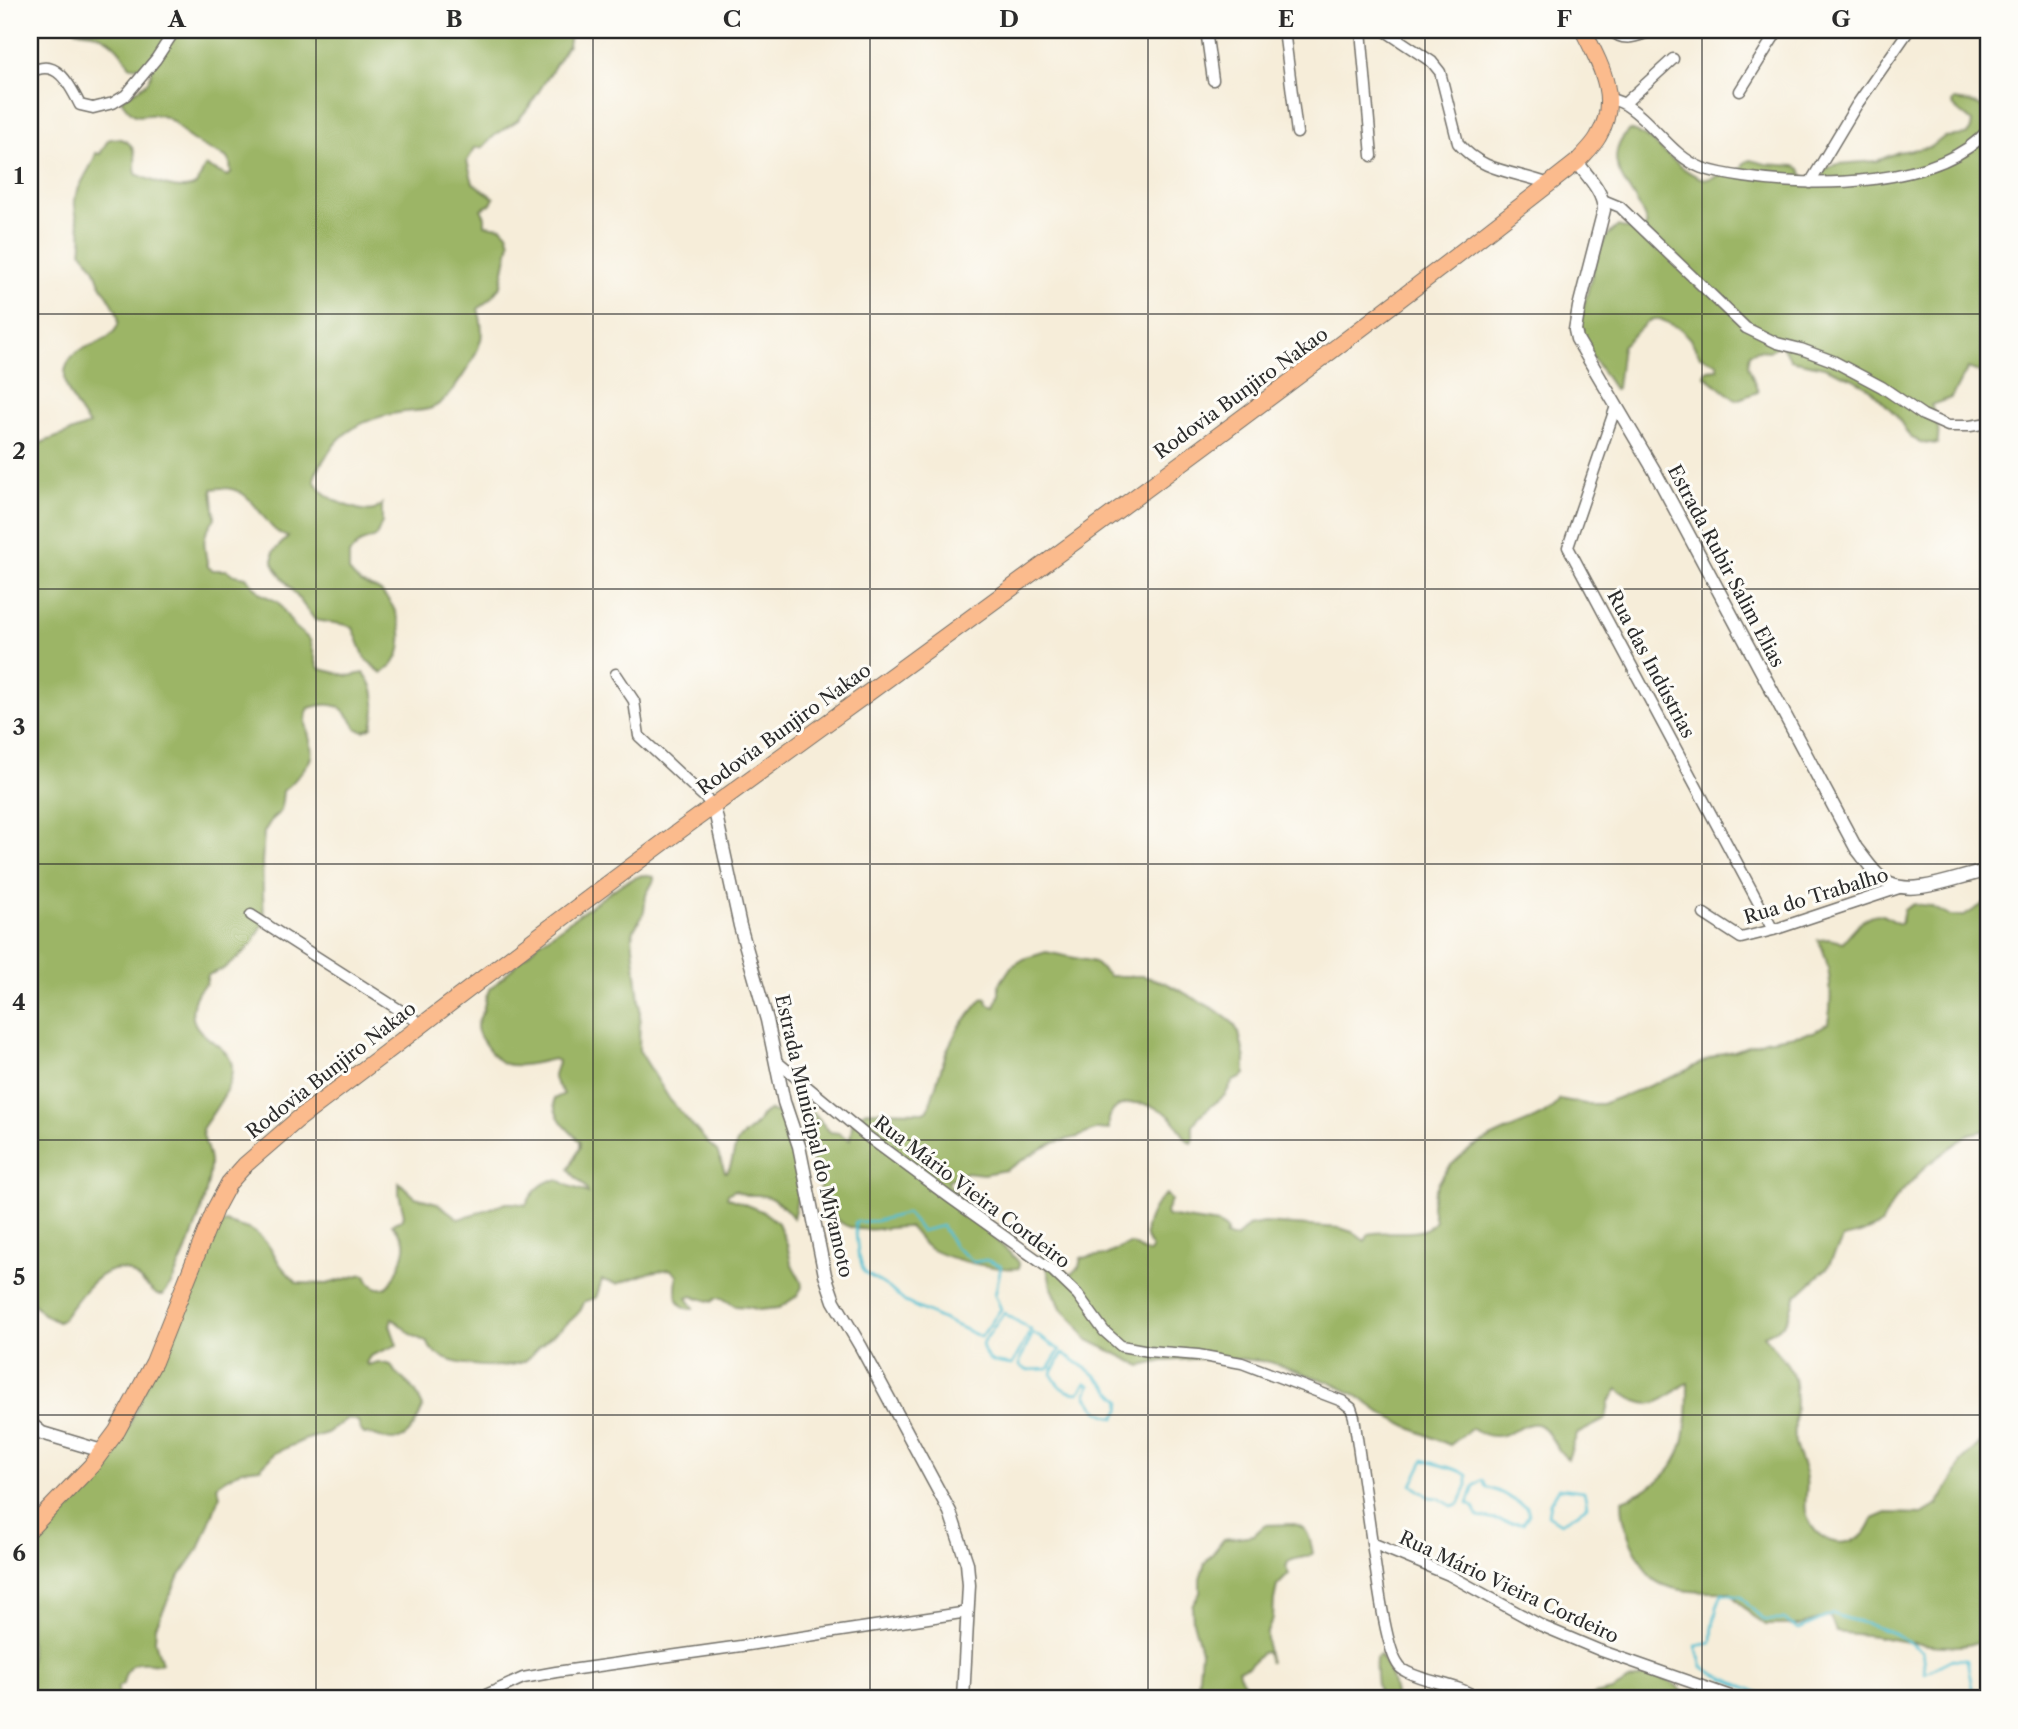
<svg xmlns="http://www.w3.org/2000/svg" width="2018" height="1729" font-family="'Libre Caslon Text',serif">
  <rect width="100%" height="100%" fill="#fdfcf7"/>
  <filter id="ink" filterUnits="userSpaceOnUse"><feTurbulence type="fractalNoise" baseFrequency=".0143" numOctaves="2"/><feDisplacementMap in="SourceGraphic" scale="14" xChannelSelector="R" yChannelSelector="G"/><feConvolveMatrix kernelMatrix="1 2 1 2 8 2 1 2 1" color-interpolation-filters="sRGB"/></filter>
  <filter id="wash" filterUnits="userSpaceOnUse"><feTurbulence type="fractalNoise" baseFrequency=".00686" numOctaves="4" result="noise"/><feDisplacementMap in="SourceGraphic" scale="28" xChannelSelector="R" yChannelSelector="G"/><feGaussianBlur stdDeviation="1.57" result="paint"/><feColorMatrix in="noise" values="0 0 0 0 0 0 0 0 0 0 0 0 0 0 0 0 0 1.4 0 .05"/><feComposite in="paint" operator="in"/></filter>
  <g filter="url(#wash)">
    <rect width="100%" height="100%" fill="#f6edd9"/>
    <path fill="#9cb566" stroke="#647048" stroke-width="2" d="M75,30H571L568,45L529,107L518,120L494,136L483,147L475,148L467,161L473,183L494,198L491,204L481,209L485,217V225L501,227L507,233L510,242L501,285L492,297L478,309C481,319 483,329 481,340C476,358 450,401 432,408C425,411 413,411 405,412C380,415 351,424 334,445C330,451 316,470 315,476C311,494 360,515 374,510C378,509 379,507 382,504V522L376,537L361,542L349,554V571C352,574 356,580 361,583C367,587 375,587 381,592C399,608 409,641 394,663C391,667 385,671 382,674L365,658L353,628L347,625L315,620L276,569L273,562V552L288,537C259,530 258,480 212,489L215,518C200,537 204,545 208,567L213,570H226L235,575L246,577L261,594L278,602L294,626L310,640L317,665L320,669L349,676L364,673C377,688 377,709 372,727L364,731L357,729C344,706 336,700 309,708C300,724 315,741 311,757C310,762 305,767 302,771C296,779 291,785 283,791L281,811L272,819L264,832L262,862L264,922L252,944L238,958L223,969L208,975L206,984C199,988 194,998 193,1006C186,1040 235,1042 232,1071C230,1092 213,1112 202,1129C203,1141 211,1154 210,1166C207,1207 188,1247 171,1284L163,1295H157C150,1289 136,1275 128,1271C101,1260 75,1303 62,1320L58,1322L43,1314L30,1300V447L89,425C76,406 50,374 76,353C89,344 108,343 117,327C124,315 105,293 100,283C97,278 97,273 94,268C91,262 85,256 81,251C85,233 73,216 75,200C76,187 92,168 96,153L100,154L108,140C120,136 133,141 135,156C136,162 134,167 136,174C150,180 180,194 195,185C201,181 201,171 206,166L227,176L231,174L230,163L226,157C214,151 197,145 187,136C178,128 175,120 162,116C140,110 139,127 121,100C134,91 153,85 152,67L148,65L130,67C122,51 111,37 92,33C86,32 81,32 75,30Z
      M1954,100L1969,102L1985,108L1987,112L1986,127L1988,128V372L1981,373L1968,368L1951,398L1931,405C1936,418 1941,429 1937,444L1920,442L1910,437L1896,415L1869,388L1851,378L1824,367L1791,360L1781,344L1769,351L1757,350L1750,353L1748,365L1758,392L1736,400L1704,375L1707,370L1718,369L1717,363L1700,356L1690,339L1681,329L1660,319H1653L1647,322L1622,346L1617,388L1614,389L1585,346L1582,334L1581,316L1598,252L1607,236L1618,226L1641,232L1647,225C1638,189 1595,166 1629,130C1657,136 1673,168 1701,178C1712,181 1717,174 1727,173C1731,172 1735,173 1738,174L1745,162L1750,160L1766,164L1795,166L1800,169L1805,180L1811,182L1827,168L1838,164L1877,161L1898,152L1931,147L1944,137L1966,135L1971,129L1972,122L1954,107L1952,103Z
      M642,875L654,877V880L646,895L644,912L634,930L632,937L640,1009L639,1050L670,1100L707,1142L717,1151L725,1172H727C734,1163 732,1151 738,1141C743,1134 750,1132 755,1126C762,1118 758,1116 769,1110L781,1114L788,1107C795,1147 804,1177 793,1218C785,1207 773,1196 758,1195C746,1195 746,1196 735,1190L728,1194L727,1197L764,1212L778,1223L787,1244L791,1263L801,1281L802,1287L797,1296L779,1308L759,1310L749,1307L735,1306L722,1298H717L712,1302L692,1296L687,1298L694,1308L691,1309C672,1306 676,1290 677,1275L670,1269L651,1272L617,1284L602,1280L596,1298L585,1301C583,1304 582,1308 580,1311C569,1325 551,1334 539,1347C534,1352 529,1360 523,1362C502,1370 435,1368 428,1343L412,1335L392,1318L390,1325L397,1345L370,1356L366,1363L368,1365L378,1362L391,1365L395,1372L415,1390L423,1407C417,1421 410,1440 393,1440C383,1440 376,1433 364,1434L360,1429L358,1421L348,1418L327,1433L304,1440L275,1453L260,1468L242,1470L219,1483L217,1487L220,1495L200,1547L177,1580L156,1626L155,1641L162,1663L159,1664C139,1661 127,1660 123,1684L118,1687V1692L122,1699L141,1697L143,1699H30V1538L112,1452L127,1430L216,1227L225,1222C235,1226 251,1228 257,1234C266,1241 273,1251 278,1261C282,1269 291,1276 297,1283L327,1284L363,1274L367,1276C368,1285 380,1292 388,1286C395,1280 407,1251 405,1243C403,1236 397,1230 392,1224L401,1220L404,1215L399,1194V1182L415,1197L437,1203L459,1219L506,1203H514L526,1205C531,1195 542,1180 556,1180C562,1180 566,1186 572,1187C579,1189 582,1190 588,1193C585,1182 574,1179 569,1169L580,1147V1141C568,1130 553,1117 554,1099L564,1094C561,1088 553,1083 554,1076C554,1071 558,1066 558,1061L554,1059C539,1062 521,1068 505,1064C497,1062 476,1036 477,1026C477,1022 481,1016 483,1011C485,1004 485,998 489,990L539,943L623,883Z
      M1988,901V1130L1969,1134L1927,1165L1894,1200L1881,1225L1860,1234L1843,1238L1827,1268L1800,1293L1796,1295C1786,1319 1792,1324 1764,1335C1774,1350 1789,1361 1794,1379C1799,1400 1793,1422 1795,1443C1797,1455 1805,1467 1806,1479C1808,1489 1804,1500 1806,1511C1809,1531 1828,1546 1847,1542C1863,1539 1867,1532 1873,1519L1887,1513L1922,1514L1937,1505L1955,1476L1961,1462L1988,1435V1634C1973,1658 1899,1640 1874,1636C1861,1634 1849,1634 1836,1632L1830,1617L1816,1620L1801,1625H1766L1752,1616L1729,1592C1707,1592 1666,1594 1650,1576C1644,1570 1641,1559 1636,1552C1627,1536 1622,1519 1622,1500C1684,1477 1688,1443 1688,1383C1680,1385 1676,1392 1669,1396C1650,1410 1634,1403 1618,1389L1609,1402L1606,1419L1577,1434L1568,1459C1555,1451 1552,1432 1539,1425C1522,1417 1503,1451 1472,1428L1450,1445L1408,1427L1381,1413L1356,1395L1329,1382L1270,1362L1240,1359H1193L1163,1361L1141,1366L1086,1339L1076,1323L1061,1308L1051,1286L1047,1267L1040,1255C1053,1258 1062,1264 1070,1275L1079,1267L1081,1258L1106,1255L1129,1244C1137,1244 1142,1252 1150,1253L1152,1248C1150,1245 1147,1241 1146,1237C1143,1225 1156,1201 1166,1194L1171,1200L1166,1212L1167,1216L1218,1224L1225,1228L1227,1232L1225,1236L1231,1238L1237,1237L1248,1226L1263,1223L1340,1228L1352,1232L1365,1241L1369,1234C1387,1228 1423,1240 1435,1221C1434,1216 1432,1210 1432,1205C1432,1198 1435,1191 1438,1184C1453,1154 1484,1140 1515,1127C1531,1120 1550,1114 1560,1099L1585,1104H1602L1675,1076L1719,1054L1734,1051L1766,1040L1813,1032L1828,1023C1833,999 1831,961 1818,940L1829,939L1843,942C1852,931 1868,908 1885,916C1892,919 1894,923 1901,924L1904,910L1914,904L1930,906L1950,916H1964Z
      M1046,952L1094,962L1109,976H1143L1166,983L1216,1010L1233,1023L1239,1033L1245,1059V1074L1241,1078L1233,1081L1225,1095L1200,1115L1193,1125V1139L1191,1143C1181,1137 1179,1122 1167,1114C1153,1103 1116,1094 1109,1119C1109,1119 1109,1129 1109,1130L1097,1129L1078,1137L1056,1142L1041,1149L1006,1170L983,1174L966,1172L947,1181L951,1187L963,1199L972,1217L1016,1259L1019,1263V1268C997,1271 946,1259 927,1247C921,1243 915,1232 909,1227C890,1226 868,1233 850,1227C836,1223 831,1211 825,1200C809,1166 809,1141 806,1105L830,1132L838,1133L850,1140L853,1119L866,1111L924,1112L928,1110L947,1050L959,1027L982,999L986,998L989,1005L995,1007L999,995V985L1011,967L1024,959Z
      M1294,1524C1309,1527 1310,1540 1313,1553C1307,1559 1296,1557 1288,1562L1286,1568L1289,1574L1277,1586L1274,1600L1273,1618L1267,1632V1650L1270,1663L1267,1653L1263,1652L1248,1667L1238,1669C1239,1681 1249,1682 1250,1699H1201L1198,1686L1201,1651L1193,1621L1192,1606L1200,1593V1578L1205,1563L1224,1539L1254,1535L1265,1525Z
      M1380,1654L1391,1676L1396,1699H1381C1376,1686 1375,1672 1376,1658Z
      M1646,1676C1663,1678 1679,1682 1688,1699H1591L1594,1695L1612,1691L1629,1681Z"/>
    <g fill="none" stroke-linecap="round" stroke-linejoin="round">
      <path stroke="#56c0d2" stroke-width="2.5" d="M907,1213L921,1231L942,1226L954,1246L974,1262L986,1260L1001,1266L995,1295L1001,1309L981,1337L905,1302L889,1288L864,1272L858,1253L855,1222L876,1221Z
        M1004,1313L1031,1330L1012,1365C994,1362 986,1364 982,1344Z
        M1033,1333L1060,1350L1048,1369L1026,1370L1020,1366V1360Z
        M1063,1353L1094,1374L1121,1401L1120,1410L1115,1418C1097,1412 1096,1409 1086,1395L1090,1385L1086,1383L1079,1393C1064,1392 1059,1388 1052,1375L1053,1369Z
        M1424,1460C1440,1466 1451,1466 1467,1475V1486L1459,1504L1452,1506L1438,1498L1429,1497L1412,1485Z
        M1482,1480L1487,1488C1503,1490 1513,1502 1527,1507L1529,1515L1523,1523C1508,1523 1493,1519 1478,1517L1474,1507L1468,1504L1474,1486Z
        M1559,1488L1584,1491L1587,1505L1578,1513L1561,1523L1548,1515L1550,1503Z
        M1774,1699L1723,1678L1702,1667L1696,1646L1712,1643C1712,1625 1715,1610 1722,1593L1741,1596L1751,1608L1764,1620H1784L1799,1629L1833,1614C1855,1622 1878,1625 1898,1636C1906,1640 1914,1646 1922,1651L1925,1673L1952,1659L1967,1660L1974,1699"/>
    </g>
  </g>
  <g filter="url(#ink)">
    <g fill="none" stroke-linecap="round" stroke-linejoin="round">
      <g stroke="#726f68" stroke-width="13">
        <path id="minor" d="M1206,30L1213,80
          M1284,30L1297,133
          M1361,30L1372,156
          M1384,30L1432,62L1440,72L1458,143C1483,173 1515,171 1549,184
          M1611,30C1624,44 1639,35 1655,30
          M30,73C56,56 70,85 80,105L93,108L113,103L126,95L156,59L175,30
          M1740,91L1778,30
          M1609,98C1613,100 1619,101 1624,104C1653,121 1670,155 1702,168C1716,173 1730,175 1744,177C1813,188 1939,187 1988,130
          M1624,104L1673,59
          M1810,183L1856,106L1909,30
          M1603,200L1620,207L1746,328L1777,343L1801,349L1833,361L1882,387L1923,415L1948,426H1970L1988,423
          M1616,406L1568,547L1773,930
          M616,674L634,701L639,736L714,806
          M1704,914L1741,938L1773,930L1902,887
          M251,915L423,1025
          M776,1061L868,1137L949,1197L1053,1271L1078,1295L1104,1331L1121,1346L1149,1351L1198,1355L1242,1363L1342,1401L1351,1408L1354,1417L1372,1543L1449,1575L1542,1626L1599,1650L1739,1699
          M1372,1543C1376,1568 1385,1649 1399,1666C1400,1668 1405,1671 1407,1672C1431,1684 1457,1683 1479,1699
          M477,1699L523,1678L556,1672L748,1645L968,1612"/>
      </g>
      <g stroke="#726f68" stroke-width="15">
        <path id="tertiary" d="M1577,162C1588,177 1603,191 1604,210L1579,307L1575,330L1577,339L1654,470L1856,848C1866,860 1876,877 1890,884C1918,896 1960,875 1988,871
          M714,806L740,926L767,1020L784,1102L799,1146L825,1275L834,1301L861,1347L950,1512L967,1563L969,1585L963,1699
          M30,1423L42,1433L102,1451"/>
      </g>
      <g stroke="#726f68" stroke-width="18">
        <path id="primary" d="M30,1529L91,1466L117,1431L154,1362L215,1209L229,1183L245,1165L297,1120C432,1018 565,914 701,815C995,600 1291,387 1577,162C1584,154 1593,146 1598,137C1621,99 1600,64 1583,30"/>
      </g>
      <use href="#minor" stroke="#fff" stroke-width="10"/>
      <use href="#tertiary" stroke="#fff" stroke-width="12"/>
      <use href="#primary" stroke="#fbbb8d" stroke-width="16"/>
    </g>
  </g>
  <path fill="none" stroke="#2b2b2b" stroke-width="2" stroke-opacity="0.55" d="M316,30V1699M593,30V1699M870,30V1699M1148,30V1699M1425,30V1699M1702,30V1699M30,314H1988M30,589H1988M30,864H1988M30,1140H1988M30,1415H1988"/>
  <g text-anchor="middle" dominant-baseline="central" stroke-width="6" stroke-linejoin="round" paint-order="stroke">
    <g font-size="19" fill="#2b2b2b" stroke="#fdfcf7">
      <text transform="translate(1241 393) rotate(-36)">Rodovia Bunjiro Nakao</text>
      <text transform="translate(1726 566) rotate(62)">Estrada Rubir Salim Elias</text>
      <text transform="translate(1651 664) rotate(62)">Rua das Indústrias</text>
      <text transform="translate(784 729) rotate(-36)">Rodovia Bunjiro Nakao</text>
      <text transform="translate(1816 896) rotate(-17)">Rua do Trabalho</text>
      <text transform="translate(331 1070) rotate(-38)">Rodovia Bunjiro Nakao</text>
      <text transform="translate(814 1136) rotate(77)">Estrada Municipal do Miyamoto</text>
      <text transform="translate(972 1192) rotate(37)">Rua Mário Vieira Cordeiro</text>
      <text transform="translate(1509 1587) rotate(25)">Rua Mário Vieira Cordeiro</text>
    </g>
  </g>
  <rect width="2018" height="1729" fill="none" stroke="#fdfcf7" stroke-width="77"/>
  <rect x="38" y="38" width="1942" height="1652" fill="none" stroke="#2b2b2b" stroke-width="2.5"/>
  <g font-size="23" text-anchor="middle" font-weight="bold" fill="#2b2b2b">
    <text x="177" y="27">A</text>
    <text x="454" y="27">B</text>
    <text x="732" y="27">C</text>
    <text x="1009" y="27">D</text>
    <text x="1286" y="27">E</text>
    <text x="1564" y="27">F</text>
    <text x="1841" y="27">G</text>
    <text x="19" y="184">1</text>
    <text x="19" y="459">2</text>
    <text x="19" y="735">3</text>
    <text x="19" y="1010">4</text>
    <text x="19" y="1285">5</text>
    <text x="19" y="1561">6</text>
  </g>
</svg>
